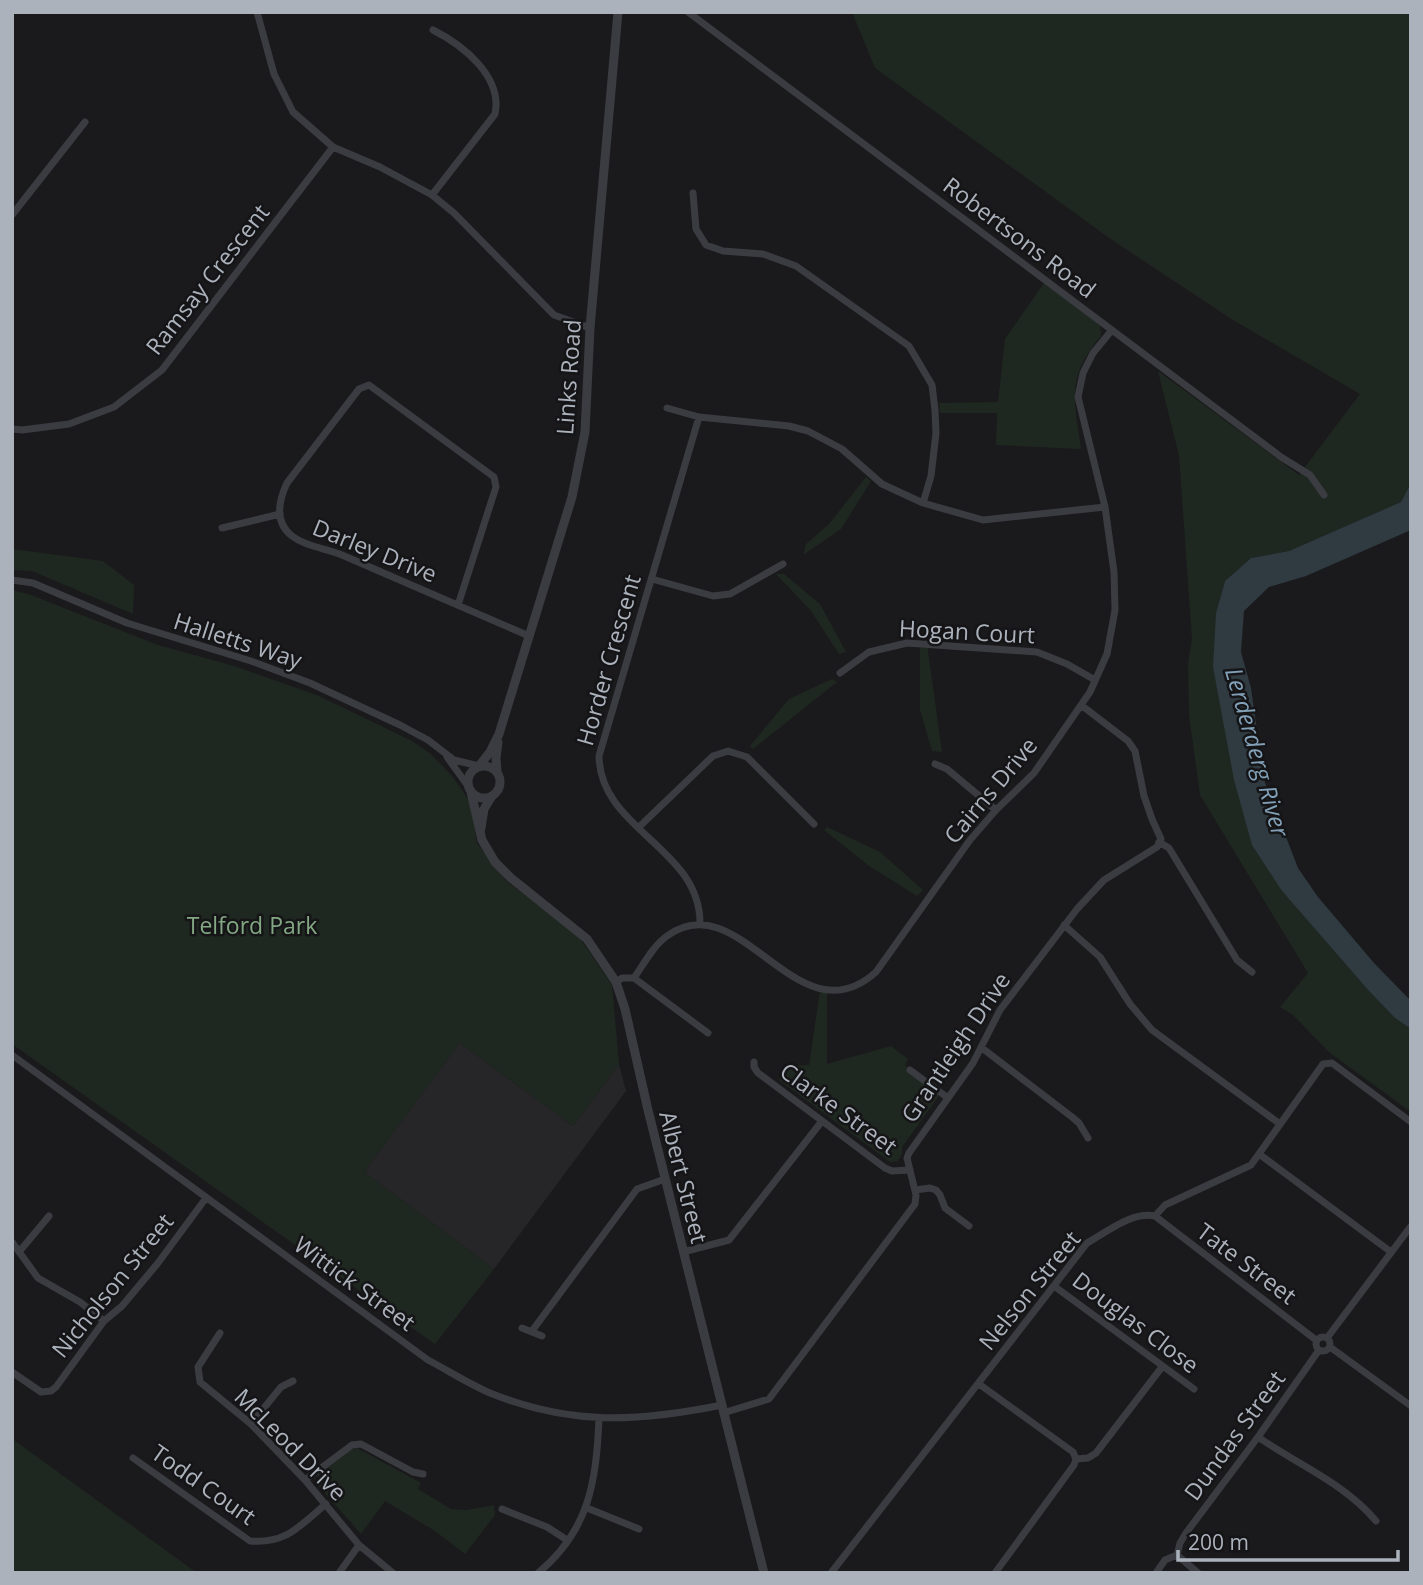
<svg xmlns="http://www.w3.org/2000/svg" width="1423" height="1585" font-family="'Open Sans',sans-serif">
  <rect width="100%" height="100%" fill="#1a1a1c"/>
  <path fill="#262629" d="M460,1043L573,1126L619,1064L626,1091L494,1269L364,1172Z"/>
  <path fill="#1f2820" d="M852,12H1411V483L1401,502L1289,551L1251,558L1225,581L1216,613L1282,891L1369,991L1395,1018L1411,1029V1112L1330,1053L1293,1015L1280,1007L1308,973L1200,795L1189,715L1188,663L1192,639L1179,455L1158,371L1299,475L1360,394L1233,320L1112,240L875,68Z
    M1044,283L1100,325L1101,336C1066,377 1074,399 1081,449L996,445L997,413H940L939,403L998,402L1005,339Z
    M866,477L871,481L841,529L803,555L806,544L829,524Z
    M12,549L103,561L134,585L133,614L32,571L12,570Z
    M776,574H784L820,604L846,652L839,654L811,611Z
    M12,590L31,595L158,645L234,666L319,696L412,741L431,754L453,777L464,793L471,804L477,843L506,881L577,934L612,985L619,1064L573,1126L460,1043L364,1172L494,1269L435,1344L12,1044Z
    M920,644H927L942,752L932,751L920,710Z
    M832,679L837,682L753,749L750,746L789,699Z
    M827,827L880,852L923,890L917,896L869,866L824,830Z
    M820,991L827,992V1064L891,1046L908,1059L905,1065L939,1090V1096L902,1147V1154L898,1161L890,1162L779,1080L789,1066L809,1065Z
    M14,1440L197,1573H12V1442Z
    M357,1448L421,1483L418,1489L451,1509L467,1510L494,1505L495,1515L465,1554L435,1531L385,1501L361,1534L318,1485V1475L344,1452Z"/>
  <path fill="#2f3a41" d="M1411,483V530L1306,576L1269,587L1244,611L1241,652L1251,688L1264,780L1298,868L1318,897L1374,963L1411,1001V1029L1395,1018L1369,991L1282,891L1252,845L1234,780L1213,667L1216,613L1225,581L1251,558L1289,551L1401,502Z"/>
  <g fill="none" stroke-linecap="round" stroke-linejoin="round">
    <path stroke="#3b3c41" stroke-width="7" d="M257,12L274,74L293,112L333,147L380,167L432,195L454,213L554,315L590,328
      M688,12L1281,457L1310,475L1324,495
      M693,193L696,229L706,245L723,251L763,254L796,266L909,346L932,385L935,410L936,433L931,476L923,503
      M432,195L495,114C503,77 463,45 433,30
      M12,215L85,122
      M667,408L699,417L789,426L808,431L842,449L882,484L923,503L983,520L1105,507
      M699,417L599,756C600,830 701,848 700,924
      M12,429L22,430L69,424L114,407L162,370L333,147
      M222,528L280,514
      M652,579L713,596L730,594L783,564
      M12,580L33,583L127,623L251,661L310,683L400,725L428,740L454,760L479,766
      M458,605L496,487L494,477L369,385L359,389L287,483C279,500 274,522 292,536C306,547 326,548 342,555C404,582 467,609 529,636
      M840,673L869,652L907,643L1037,652L1067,664L1095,680
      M447,757L468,786
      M935,764L947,769L996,810
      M639,827L713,756L728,751L747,757L814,824
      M1159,842L1169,848L1237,960L1252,972
      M1064,925L1100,957L1130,1004L1152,1030L1280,1124
      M634,978L708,1033
      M616,982L622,978H634C644,964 653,946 667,936C741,882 797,1043 876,972L970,840L996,810L1034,773L1090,692L1107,654L1115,610L1114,572L1105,507L1078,397L1083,373L1093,353L1112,330
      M982,1048L1072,1117L1079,1123L1088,1138
      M12,1055L428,1360C449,1371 469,1384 490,1393C571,1426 638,1422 722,1405
      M754,1062V1067L758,1073L885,1168L892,1171L910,1170
      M910,1070L948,1098
      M1259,1154L1391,1252
      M915,1190L930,1188L936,1190L940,1195L945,1208L969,1226
      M1155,1216L1316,1340
      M12,1242L38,1278L80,1302L104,1321
      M19,1252L49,1216
      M683,1252L729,1240L822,1121
      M1054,1286L1194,1389
      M522,1328L542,1336
      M532,1331L637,1189L665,1179
      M220,1333L198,1367L200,1382L251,1424L305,1480L359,1545L393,1573
      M1316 1344a7 7 0 1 1 14 0a7 7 0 1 1-14 0Z
      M1327,1338L1411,1226
      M1330,1347L1411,1406
      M12,1372L41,1392L51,1391L56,1387L104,1321L122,1306L158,1263L206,1198
      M979,1384L1073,1452L1076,1459L1074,1465L995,1573
      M723,1413L769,1399L915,1204L916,1195L907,1158L909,1153L973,1063L1000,1010L1077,909L1104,880L1157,847L1161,839L1152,819L1144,796L1135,751L1128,741L1081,705
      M251,1424L281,1387L293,1381
      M1258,1437C1298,1465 1344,1483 1376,1521
      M133,1458L250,1541C287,1544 299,1526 326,1504
      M1076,1459L1088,1458L1096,1453L1162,1367
      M305,1480L352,1445L361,1444L413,1472L423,1474
      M587,1508L639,1529
      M502,1509L547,1527L567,1540
      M1177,1555L1198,1573
      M339,1573L359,1545
      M538,1573C590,1530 596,1481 599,1419
      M831,1573L1087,1243C1107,1232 1132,1211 1155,1216L1165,1205L1251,1165L1323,1064L1332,1063L1411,1122
      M1156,1573L1165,1560L1177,1555L1180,1543L1186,1533L1258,1437L1319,1350"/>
    <path stroke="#3b3c41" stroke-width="9" d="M468 782a16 16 0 1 1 32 0a16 16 0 1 1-32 0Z
      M479,766L490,752L499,734L572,497L585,432L590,328L618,12
      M497,772L496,758L498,742
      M471,792L482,840L495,862L511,878L587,939L616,982L625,1009L648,1110L764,1573
      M481,828L484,809L492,796"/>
  </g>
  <g text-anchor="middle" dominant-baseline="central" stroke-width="5" stroke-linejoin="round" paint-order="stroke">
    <g font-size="23" fill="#acb2bc" stroke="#151517">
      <text transform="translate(1020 237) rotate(37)">Robertsons Road</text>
      <text transform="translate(207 279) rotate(-52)">Ramsay Crescent</text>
      <text transform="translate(568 377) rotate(-86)">Links Road</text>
      <text transform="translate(375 550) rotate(22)">Darley Drive</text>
      <text transform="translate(967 631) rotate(3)">Hogan Court</text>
      <text transform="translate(238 640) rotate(18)">Halletts Way</text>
      <text transform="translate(608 660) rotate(-74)">Horder Crescent</text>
      <text transform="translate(990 790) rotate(-50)">Cairns Drive</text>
      <text transform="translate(955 1047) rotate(-56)">Grantleigh Drive</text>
      <text transform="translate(839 1108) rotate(36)">Clarke Street</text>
      <text transform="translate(684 1177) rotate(76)">Albert Street</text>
      <text transform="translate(1247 1263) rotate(37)">Tate Street</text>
      <text transform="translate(355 1283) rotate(36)">Wittick Street</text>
      <text transform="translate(112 1285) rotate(-51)">Nicholson Street</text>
      <text transform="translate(1029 1290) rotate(-51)">Nelson Street</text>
      <text transform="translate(1136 1322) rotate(37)">Douglas Close</text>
      <text transform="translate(1234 1435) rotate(-54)">Dundas Street</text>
      <text transform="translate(291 1444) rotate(45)">McLeod Drive</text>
      <text transform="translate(204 1484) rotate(35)">Todd Court</text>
    </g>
    <g font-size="23" fill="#83a783" stroke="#151517">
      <text x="252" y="925">Telford Park</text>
    </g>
    <g font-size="24" font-style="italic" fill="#82a1b8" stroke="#151517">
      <text transform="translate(1258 752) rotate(74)">Lerderderg River</text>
    </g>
  </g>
  <rect width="1423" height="1585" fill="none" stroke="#acb2bc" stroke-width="28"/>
  <path d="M1178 1550v10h220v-10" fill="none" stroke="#acb2bc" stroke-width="3.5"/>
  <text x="1188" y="1550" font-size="21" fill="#acb2bc" stroke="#151517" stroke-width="5" paint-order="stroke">200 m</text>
</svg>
